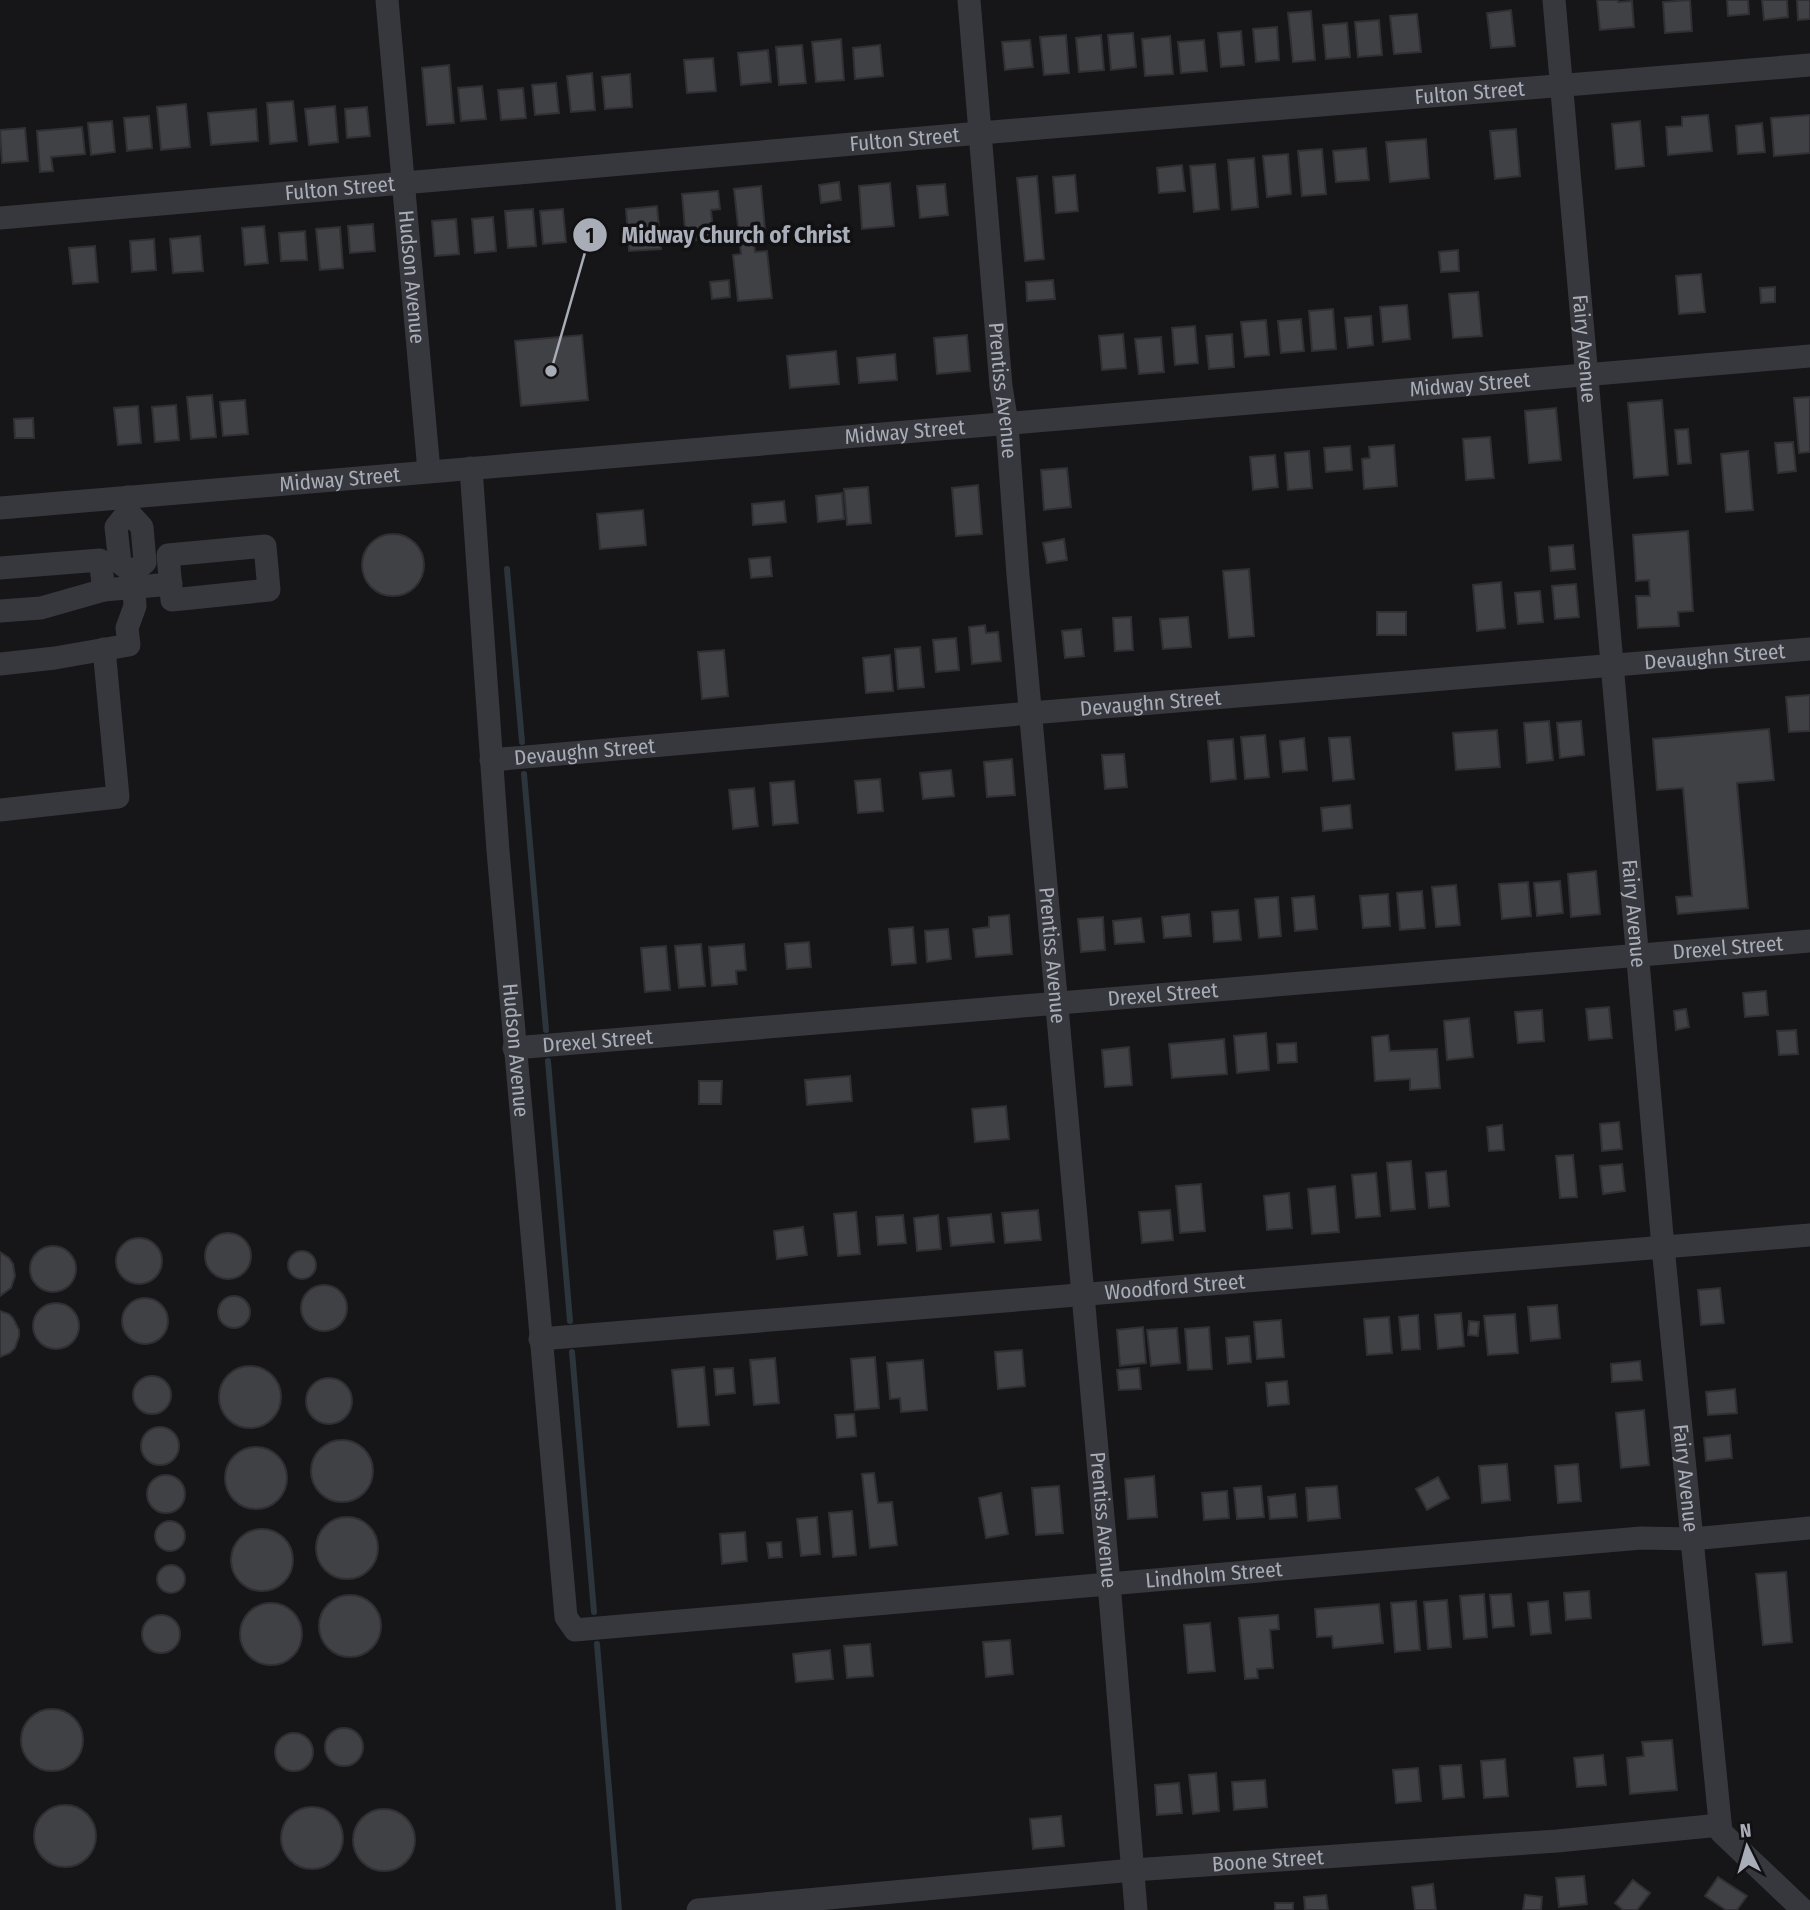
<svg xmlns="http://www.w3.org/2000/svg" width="1810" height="1910" font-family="'Fira Sans Condensed',sans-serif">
  <rect width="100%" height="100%" fill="#161618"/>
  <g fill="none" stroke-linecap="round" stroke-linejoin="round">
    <path stroke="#2c353c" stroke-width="6" d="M507,569L522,742
      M524,774L546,1030
      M548,1061L570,1321
      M572,1352L594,1612
      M597,1644L619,1910"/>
  </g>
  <path fill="#404145" stroke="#303034" stroke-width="2" d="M1597,0H1618V2L1632,1L1634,27L1600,30Z
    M1690,0L1692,31L1665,33L1663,2Z
    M1727,0H1748L1749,14L1728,16Z
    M1762,0H1787L1788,17L1764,20Z
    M1797,0H1810V19L1798,20Z
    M1511,10L1515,46L1491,48L1487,13Z
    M1311,11L1315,60L1293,62L1288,13Z
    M1417,14L1421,52L1394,54L1390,16Z
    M1379,20L1382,55L1358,57L1355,22Z
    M1347,23L1350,57L1326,59L1323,25Z
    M1277,27L1279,60L1256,62L1253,29Z
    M1241,31L1244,65L1221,67L1218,33Z
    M1133,33L1136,67L1111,70L1108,35Z
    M1066,35L1069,73L1044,75L1040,37Z
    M1101,35L1104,70L1079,72L1076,38Z
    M1170,36L1173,74L1145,76L1142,39Z
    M841,39L844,80L816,82L812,42Z
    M1030,40L1033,67L1005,70L1002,42Z
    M1204,40L1207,71L1181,73L1178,42Z
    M802,45L806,83L779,85L776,47Z
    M880,45L883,76L855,79L853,48Z
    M768,50L771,82L741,85L738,53Z
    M713,58L716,91L687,93L684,60Z
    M449,65L454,123L427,125L422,68Z
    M592,73L595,110L571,112L567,76Z
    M630,74L632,107L605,109L602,77Z
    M556,83L559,113L535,115L532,85Z
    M482,86L486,119L461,121L458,88Z
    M523,88L526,118L501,120L498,90Z
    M293,101L297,141L270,144L267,103Z
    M186,104L190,147L161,150L157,107Z
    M335,106L338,142L309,145L305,109Z
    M367,107L370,136L347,138L345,109Z
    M256,109L258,141L211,145L208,113Z
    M1708,115L1712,151L1668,155L1666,127L1682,126V117Z
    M1810,115V153L1774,156L1771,118Z
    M149,116L152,148L127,151L124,118Z
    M112,121L115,152L91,155L88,123Z
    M1640,121L1644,166L1616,169L1612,124Z
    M1762,123L1765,152L1738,154L1736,126Z
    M82,127L85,154L51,157L53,171L40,172L37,131Z
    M25,128L28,161L2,163L0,130Z
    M1516,129L1520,176L1495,179L1490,131Z
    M1426,139L1429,178L1390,182L1386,142Z
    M1366,148L1369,180L1336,182L1333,151Z
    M1322,149L1326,194L1302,196L1298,151Z
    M1288,154L1291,194L1267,197L1263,156Z
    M1254,158L1258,207L1232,210L1228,160Z
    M1215,164L1219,209L1194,212L1190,166Z
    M1182,165L1185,191L1159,193L1157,168Z
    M1075,175L1078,211L1056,213L1053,177Z
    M1037,176L1044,259L1025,261L1017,178Z
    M839,182L841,200L821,203L819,185Z
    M890,183L894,226L862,229L859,186Z
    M945,184L948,215L920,218L917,186Z
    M761,186L766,240L754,241L755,252L767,251L772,298L738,301L733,255L741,254L734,189Z
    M718,191L720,209L711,210L714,239L686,241L682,194Z
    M657,206L661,249L629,251L626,209Z
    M533,209L536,246L508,248L505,211Z
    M563,209L566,242L543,244L540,211Z
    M493,217L496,251L475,253L472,219Z
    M456,219L459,254L435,256L432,221Z
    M373,224L375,251L350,253L348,226Z
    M264,226L268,263L245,265L242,228Z
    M340,227L343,268L320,270L316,229Z
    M305,231L307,260L281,261L279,233Z
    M200,236L203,271L173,273L170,239Z
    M154,239L156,270L132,272L130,241Z
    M95,246L98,282L73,284L69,248Z
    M1458,250L1459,271L1441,272L1439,252Z
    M1701,274L1705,312L1679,314L1676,276Z
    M729,280L730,297L712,299L710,282Z
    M1053,280L1055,299L1027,301L1026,282Z
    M1775,287V302L1761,303L1760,288Z
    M1478,292L1482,336L1453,338L1449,294Z
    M1407,305L1410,339L1383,342L1380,307Z
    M1333,309L1336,349L1312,351L1309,311Z
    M1371,316L1373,345L1348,348L1345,318Z
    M1301,319L1304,351L1281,353L1278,321Z
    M1266,320L1269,355L1245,357L1241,322Z
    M1195,326L1198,363L1175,365L1172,328Z
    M1123,334L1126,368L1102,370L1099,336Z
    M1232,334L1234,367L1209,369L1206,336Z
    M582,335L588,400L521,406L515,341Z
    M967,335L970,371L937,374L934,338Z
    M1161,337L1164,372L1139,374L1135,339Z
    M836,351L839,384L790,388L787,356Z
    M895,354L897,380L859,383L857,358Z
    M212,395L216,437L191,439L187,397Z
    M1810,397V452L1799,453L1794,398Z
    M245,400L248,434L223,436L220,402Z
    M1662,400L1668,475L1634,478L1628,403Z
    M176,405L179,440L155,442L152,407Z
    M138,406L141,443L118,445L114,408Z
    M1556,408L1561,460L1529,463L1525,411Z
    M33,418L34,438H15L14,419Z
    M1688,429L1691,463L1678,464L1675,430Z
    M1490,437L1494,478L1466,480L1463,439Z
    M1793,442L1796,471L1778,473L1775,443Z
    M1394,445L1397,486L1364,489L1362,459L1370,458L1369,447Z
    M1350,446L1352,470L1326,472L1324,448Z
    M1309,451L1312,488L1288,490L1285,453Z
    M1748,451L1753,510L1726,512L1721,454Z
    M1275,455L1278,487L1253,490L1250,457Z
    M1067,468L1071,507L1044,510L1041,470Z
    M978,485L982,534L956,536L952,488Z
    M868,487L871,523L847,525L844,489Z
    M842,493L844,519L818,522L816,496Z
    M784,501L786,522L753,525L752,504Z
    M643,510L646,545L600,549L597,514Z
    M1688,531L1693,611L1678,612L1679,626L1638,628L1636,596H1650L1649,580L1636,581L1633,535Z
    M362 565a31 31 0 1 1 62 0a31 31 0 1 1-62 0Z
    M1064,539L1067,560L1047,563L1043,543Z
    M1573,545L1575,569L1551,571L1549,547Z
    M770,557L772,576L751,578L749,559Z
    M1249,569L1254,636L1229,638L1223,571Z
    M1501,582L1505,628L1477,631L1473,585Z
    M1576,584L1579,617L1555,619L1552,586Z
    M1540,591L1543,622L1518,624L1515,593Z
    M1377,612H1406V635H1377Z
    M1131,617L1133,650L1115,651L1113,618Z
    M1188,617L1191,647L1163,649L1160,619Z
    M985,625L986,633L998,632L1001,661L972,664L969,627Z
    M1081,629L1084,656L1065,658L1062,631Z
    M956,638L959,670L936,672L933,640Z
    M920,647L924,687L898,689L895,649Z
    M724,650L728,696L702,699L698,652Z
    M890,655L893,691L866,693L863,658Z
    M1810,695V731L1789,732L1786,697Z
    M1549,721L1553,760L1527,763L1524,723Z
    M1581,721L1584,755L1560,758L1557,723Z
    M1769,729L1774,780L1737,783L1748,908L1678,914L1676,897L1692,896L1683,788L1657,790L1653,739Z
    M1497,730L1500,767L1456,770L1453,733Z
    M1265,735L1269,777L1245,779L1241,737Z
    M1350,737L1354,779L1333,781L1329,738Z
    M1304,738L1307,770L1283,772L1280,741Z
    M1233,739L1236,779L1211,782L1208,741Z
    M1124,754L1127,787L1105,789L1102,755Z
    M1012,759L1015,795L987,797L984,762Z
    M951,770L954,796L923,799L920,773Z
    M880,779L883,811L858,813L855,781Z
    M794,781L798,823L773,825L770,783Z
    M754,788L758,826L733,829L729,790Z
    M1350,805L1352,828L1323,831L1321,808Z
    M1596,871L1600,914L1571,917L1568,874Z
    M1560,881L1563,913L1537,916L1534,883Z
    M1528,882L1531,916L1502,919L1499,884Z
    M1456,885L1460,925L1436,927L1432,887Z
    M1422,891L1425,928L1400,930L1397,893Z
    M1388,894L1390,926L1363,928L1360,896Z
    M1314,896L1317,929L1295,931L1292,898Z
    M1278,897L1281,936L1259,938L1255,899Z
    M1238,910L1241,940L1214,942L1212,912Z
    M1189,914L1191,936L1164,938L1162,917Z
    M1009,915L1012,954L976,957L973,929L989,927V917Z
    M1103,917L1105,950L1081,952L1078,919Z
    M1141,918L1144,942L1115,944L1113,921Z
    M913,927L916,963L892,965L889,929Z
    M948,929L951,959L927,962L925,931Z
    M809,942L811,967L787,969L785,944Z
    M701,944L705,986L679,988L675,946Z
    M744,944L746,970L736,971L737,984L712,986L709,947Z
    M666,946L670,990L645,992L641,948Z
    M1766,991L1768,1015L1745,1017L1743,993Z
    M1609,1007L1612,1038L1589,1040L1586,1009Z
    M1686,1009L1689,1027L1676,1030L1674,1011Z
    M1542,1010L1544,1041L1518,1043L1515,1012Z
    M1469,1018L1473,1057L1447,1060L1444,1021Z
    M1796,1030L1798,1054L1779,1055L1777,1031Z
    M1266,1033L1269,1070L1237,1073L1234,1036Z
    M1388,1035L1390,1051L1437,1049L1440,1088L1410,1090V1079L1375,1081L1372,1037Z
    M1224,1039L1227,1074L1172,1078L1169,1044Z
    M1296,1043L1297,1062L1278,1063L1277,1044Z
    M1129,1047L1132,1085L1105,1087L1102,1050Z
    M850,1076L852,1101L807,1105L805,1080Z
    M699,1081H722L721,1104H699Z
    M1006,1106L1009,1139L975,1142L972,1109Z
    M1619,1122L1622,1149L1602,1151L1600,1124Z
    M1502,1125L1504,1150L1489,1151L1487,1127Z
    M1573,1155L1577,1197L1560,1198L1556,1156Z
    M1411,1161L1415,1209L1391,1211L1387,1163Z
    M1622,1164L1625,1191L1603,1194L1600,1166Z
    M1446,1171L1449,1206L1429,1208L1426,1173Z
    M1376,1173L1380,1216L1356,1218L1352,1175Z
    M1201,1184L1205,1231L1180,1233L1176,1186Z
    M1335,1186L1339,1232L1312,1234L1308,1189Z
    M1289,1193L1292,1228L1267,1230L1264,1196Z
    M1038,1210L1041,1240L1005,1243L1002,1213Z
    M1170,1210L1173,1240L1142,1243L1139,1212Z
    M856,1212L860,1254L838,1256L834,1214Z
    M991,1214L994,1242L951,1246L948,1218Z
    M903,1215L906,1243L878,1245L876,1217Z
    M938,1215L941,1249L917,1251L914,1218Z
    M803,1227L807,1255L777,1259L774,1231Z
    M205 1256a23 23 0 1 1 46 0a23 23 0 1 1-46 0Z
    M116 1261a23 23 0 1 1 46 0a23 23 0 1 1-46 0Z
    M30 1269a23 23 0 1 1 46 0a23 23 0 1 1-46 0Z
    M288 1265a14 14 0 1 1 28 0a14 14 0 1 1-28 0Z
    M0,1252L9,1258L13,1264L15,1276L11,1288L0,1296Z
    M301 1308a23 23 0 1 1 46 0a23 23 0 1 1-46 0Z
    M1720,1288L1724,1323L1701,1325L1698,1290Z
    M218 1312a16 16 0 1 1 32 0a16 16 0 1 1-32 0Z
    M122 1321a23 23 0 1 1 46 0a23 23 0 1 1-46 0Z
    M33 1326a23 23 0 1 1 46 0a23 23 0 1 1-46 0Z
    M1557,1305L1560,1338L1531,1341L1528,1307Z
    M0,1311L9,1314L13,1318L19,1330V1336L15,1348L10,1353L0,1357Z
    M1461,1313L1464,1346L1438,1349L1435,1315Z
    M1515,1314L1518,1353L1488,1355L1484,1316Z
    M1418,1315L1420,1349L1402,1350L1399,1317Z
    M1389,1317L1392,1353L1367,1355L1364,1319Z
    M1281,1320L1284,1357L1257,1359L1254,1322Z
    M1469,1321L1479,1322L1478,1336L1468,1335Z
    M1143,1327L1146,1363L1120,1366L1117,1330Z
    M1209,1327L1212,1369L1188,1370L1185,1329Z
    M1177,1328L1180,1363L1151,1366L1147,1330Z
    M1249,1336L1251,1362L1228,1364L1226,1338Z
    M1022,1350L1025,1386L998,1389L995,1352Z
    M875,1357L879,1408L855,1410L851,1359Z
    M775,1358L779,1403L754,1405L750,1360Z
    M923,1360L927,1410L901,1412L900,1398L890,1399L887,1363Z
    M1640,1361L1642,1380L1612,1382L1611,1364Z
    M219 1397a31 31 0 1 1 62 0a31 31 0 1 1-62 0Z
    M704,1367L709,1425L678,1427L672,1370Z
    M733,1368L735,1393L716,1395L714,1369Z
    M1139,1368L1141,1389L1119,1390L1117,1370Z
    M133 1395a19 19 0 1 1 38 0a19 19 0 1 1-38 0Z
    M306 1401a23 23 0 1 1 46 0a23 23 0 1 1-46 0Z
    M1287,1381L1289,1404L1268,1406L1266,1383Z
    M1735,1389L1737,1413L1708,1415L1706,1392Z
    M1644,1410L1649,1465L1621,1468L1616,1413Z
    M854,1414L856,1436L837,1438L835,1415Z
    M141 1446a19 19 0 1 1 38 0a19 19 0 1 1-38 0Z
    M1730,1435L1732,1458L1706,1461L1704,1438Z
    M311 1471a31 31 0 1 1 62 0a31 31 0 1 1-62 0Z
    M225 1478a31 31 0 1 1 62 0a31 31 0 1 1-62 0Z
    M1507,1464L1510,1500L1482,1503L1479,1466Z
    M1578,1464L1581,1501L1558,1503L1555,1466Z
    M874,1473L878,1503L892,1502L897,1545L870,1548L862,1474Z
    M147 1494a19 19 0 1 1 38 0a19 19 0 1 1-38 0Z
    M1154,1476L1157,1517L1128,1519L1125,1479Z
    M1438,1477L1449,1498L1427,1510L1416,1489Z
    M1059,1486L1063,1533L1036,1535L1032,1488Z
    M1261,1486L1264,1517L1237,1519L1234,1488Z
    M1337,1486L1340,1518L1308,1521L1306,1488Z
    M1227,1491L1229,1518L1204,1520L1202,1493Z
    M1001,1493L1008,1534L986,1538L979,1498Z
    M1295,1494L1297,1517L1270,1519L1268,1497Z
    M852,1511L856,1555L833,1557L829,1513Z
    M316 1548a31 31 0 1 1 62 0a31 31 0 1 1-62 0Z
    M817,1517L820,1554L801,1556L797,1519Z
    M155 1536a15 15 0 1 1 30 0a15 15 0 1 1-30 0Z
    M231 1560a31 31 0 1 1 62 0a31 31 0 1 1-62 0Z
    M745,1532L747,1561L722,1564L720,1534Z
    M781,1542L782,1557L769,1558L767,1543Z
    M157 1579a14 14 0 1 1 28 0a14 14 0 1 1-28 0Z
    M1786,1572L1792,1642L1763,1645L1756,1574Z
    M1589,1591L1591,1618L1566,1620L1564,1593Z
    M1484,1594L1487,1637L1464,1639L1460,1596Z
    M1511,1594L1514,1626L1493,1628L1490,1595Z
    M319 1626a31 31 0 1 1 62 0a31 31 0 1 1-62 0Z
    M1447,1600L1451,1647L1428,1649L1424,1602Z
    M1416,1601L1420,1650L1395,1652L1391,1603Z
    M1548,1601L1551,1633L1531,1635L1528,1603Z
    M240 1634a31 31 0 1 1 62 0a31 31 0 1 1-62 0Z
    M1379,1604L1383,1643L1333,1648L1332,1636L1317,1637L1315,1609Z
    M142 1634a19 19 0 1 1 38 0a19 19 0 1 1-38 0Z
    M1278,1615L1279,1629L1270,1630L1273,1668L1257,1669L1258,1678L1245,1679L1239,1618Z
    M1210,1623L1215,1671L1188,1673L1184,1625Z
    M1010,1640L1013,1674L986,1677L983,1642Z
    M870,1644L873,1676L847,1678L844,1646Z
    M830,1650L833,1679L796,1682L793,1654Z
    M21 1740a31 31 0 1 1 62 0a31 31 0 1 1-62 0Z
    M325 1747a19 19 0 1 1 38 0a19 19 0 1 1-38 0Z
    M275 1752a19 19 0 1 1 38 0a19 19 0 1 1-38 0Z
    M1672,1740L1677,1790L1630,1794L1627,1758L1644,1756L1642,1742Z
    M1603,1755L1606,1785L1577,1787L1574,1758Z
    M1505,1759L1508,1796L1484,1798L1481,1761Z
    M1461,1765L1464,1797L1443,1799L1440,1766Z
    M1418,1768L1421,1801L1396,1803L1393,1770Z
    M1216,1773L1219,1811L1193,1814L1189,1775Z
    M1265,1780L1267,1807L1234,1810L1232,1782Z
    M1179,1783L1182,1813L1157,1815L1155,1785Z
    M34 1836a31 31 0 1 1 62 0a31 31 0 1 1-62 0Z
    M281 1838a31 31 0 1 1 62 0a31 31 0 1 1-62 0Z
    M353 1840a31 31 0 1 1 62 0a31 31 0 1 1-62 0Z
    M1061,1816L1064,1846L1033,1849L1030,1819Z
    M1584,1876L1587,1904L1559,1907L1556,1878Z
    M1718,1877L1747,1896L1737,1910H1726L1705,1896Z
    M1633,1880L1650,1893L1637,1910H1623L1615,1903Z
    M1433,1884L1436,1910H1415L1412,1887Z
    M1326,1895L1328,1910H1305L1304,1897Z
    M1525,1895L1542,1897L1541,1910H1523Z
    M1275,1903H1293V1910H1275Z"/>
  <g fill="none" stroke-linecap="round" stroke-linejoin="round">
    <g stroke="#37383d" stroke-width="23">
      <path id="s1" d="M387,0L429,471"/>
      <path id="s2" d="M969,0L1001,386L1007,424L1018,575L1109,1583L1136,1910"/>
      <path id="s3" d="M1554,0L1663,1247C1681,1442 1703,1637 1721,1832L1803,1910"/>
      <path id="s4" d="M0,218L980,133L1810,65"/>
      <path id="s5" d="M471,468L498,851L566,1617L575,1630L1641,1538L1692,1539L1810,1528"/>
      <path d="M128,497V512L116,527L120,563L133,573"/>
      <path id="s6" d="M0,508L1810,356"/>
      <path d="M265,546L269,590L172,600L168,555Z"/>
      <path d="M0,568L100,560L104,590"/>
      <path d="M0,611L41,608L104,590L171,584"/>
      <path d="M0,664L55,658L129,645L127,628L135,606L133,573L145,562L142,527L128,512"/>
      <path id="s7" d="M491,760L1031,713L1810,649"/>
      <path d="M0,810L118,797L104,649"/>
      <path id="s8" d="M514,1048L1810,941"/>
      <path id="s9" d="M540,1339L1810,1235"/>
      <path id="s10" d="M698,1910L1133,1870L1557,1841L1720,1825"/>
    </g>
  </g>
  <g text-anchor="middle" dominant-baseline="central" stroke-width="7" stroke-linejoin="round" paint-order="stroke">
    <g font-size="21" fill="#a8adb8" stroke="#111113">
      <text stroke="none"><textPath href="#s4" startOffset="1475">Fulton Street</textPath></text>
      <text stroke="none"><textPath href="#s4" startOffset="908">Fulton Street</textPath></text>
      <text stroke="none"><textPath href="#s4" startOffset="341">Fulton Street</textPath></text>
      <text stroke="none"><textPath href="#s1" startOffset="278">Hudson Avenue</textPath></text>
      <text stroke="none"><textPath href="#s3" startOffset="350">Fairy Avenue</textPath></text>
      <text stroke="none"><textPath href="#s6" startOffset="1475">Midway Street</textPath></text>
      <text stroke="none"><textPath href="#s2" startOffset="392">Prentiss Avenue</textPath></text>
      <text stroke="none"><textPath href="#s6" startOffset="908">Midway Street</textPath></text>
      <text stroke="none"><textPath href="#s6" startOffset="341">Midway Street</textPath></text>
      <text stroke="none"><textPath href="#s7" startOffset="1228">Devaughn Street</textPath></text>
      <text stroke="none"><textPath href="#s7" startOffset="662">Devaughn Street</textPath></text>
      <text stroke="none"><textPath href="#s7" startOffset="94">Devaughn Street</textPath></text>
      <text stroke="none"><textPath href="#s3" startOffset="917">Fairy Avenue</textPath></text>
      <text stroke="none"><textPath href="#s8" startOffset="1218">Drexel Street</textPath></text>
      <text stroke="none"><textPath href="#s2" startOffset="959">Prentiss Avenue</textPath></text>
      <text stroke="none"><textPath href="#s8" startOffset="651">Drexel Street</textPath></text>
      <text stroke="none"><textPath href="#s8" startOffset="84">Drexel Street</textPath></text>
      <text stroke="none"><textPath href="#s5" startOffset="584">Hudson Avenue</textPath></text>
      <text stroke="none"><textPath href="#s9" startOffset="637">Woodford Street</textPath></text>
      <text stroke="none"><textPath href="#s3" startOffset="1484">Fairy Avenue</textPath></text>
      <text stroke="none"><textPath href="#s2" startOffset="1526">Prentiss Avenue</textPath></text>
      <text stroke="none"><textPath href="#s5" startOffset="1810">Lindholm Street</textPath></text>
      <text stroke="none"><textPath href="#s10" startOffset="572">Boone Street</textPath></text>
    </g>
  </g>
  <path fill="none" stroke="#a8adb8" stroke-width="2.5" d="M551 371L590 235"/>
  <g fill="#a8adb8" stroke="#111113" stroke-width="2.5">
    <circle cx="551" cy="371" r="7"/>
    <circle cx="590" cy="235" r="18"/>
  </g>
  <g font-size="21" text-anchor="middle" font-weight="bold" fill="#111">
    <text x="590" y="243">1</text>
  </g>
  <g font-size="23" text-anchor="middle" font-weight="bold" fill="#a8adb8" stroke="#111113" stroke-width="7" stroke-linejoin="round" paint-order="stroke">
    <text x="736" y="243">Midway Church of Christ</text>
  </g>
  <g transform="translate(1747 1847) rotate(355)" stroke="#111113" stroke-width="5" paint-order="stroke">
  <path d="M0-5L12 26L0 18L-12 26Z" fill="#a8adb8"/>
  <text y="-10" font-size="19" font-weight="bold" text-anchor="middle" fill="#a8adb8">N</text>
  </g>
</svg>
